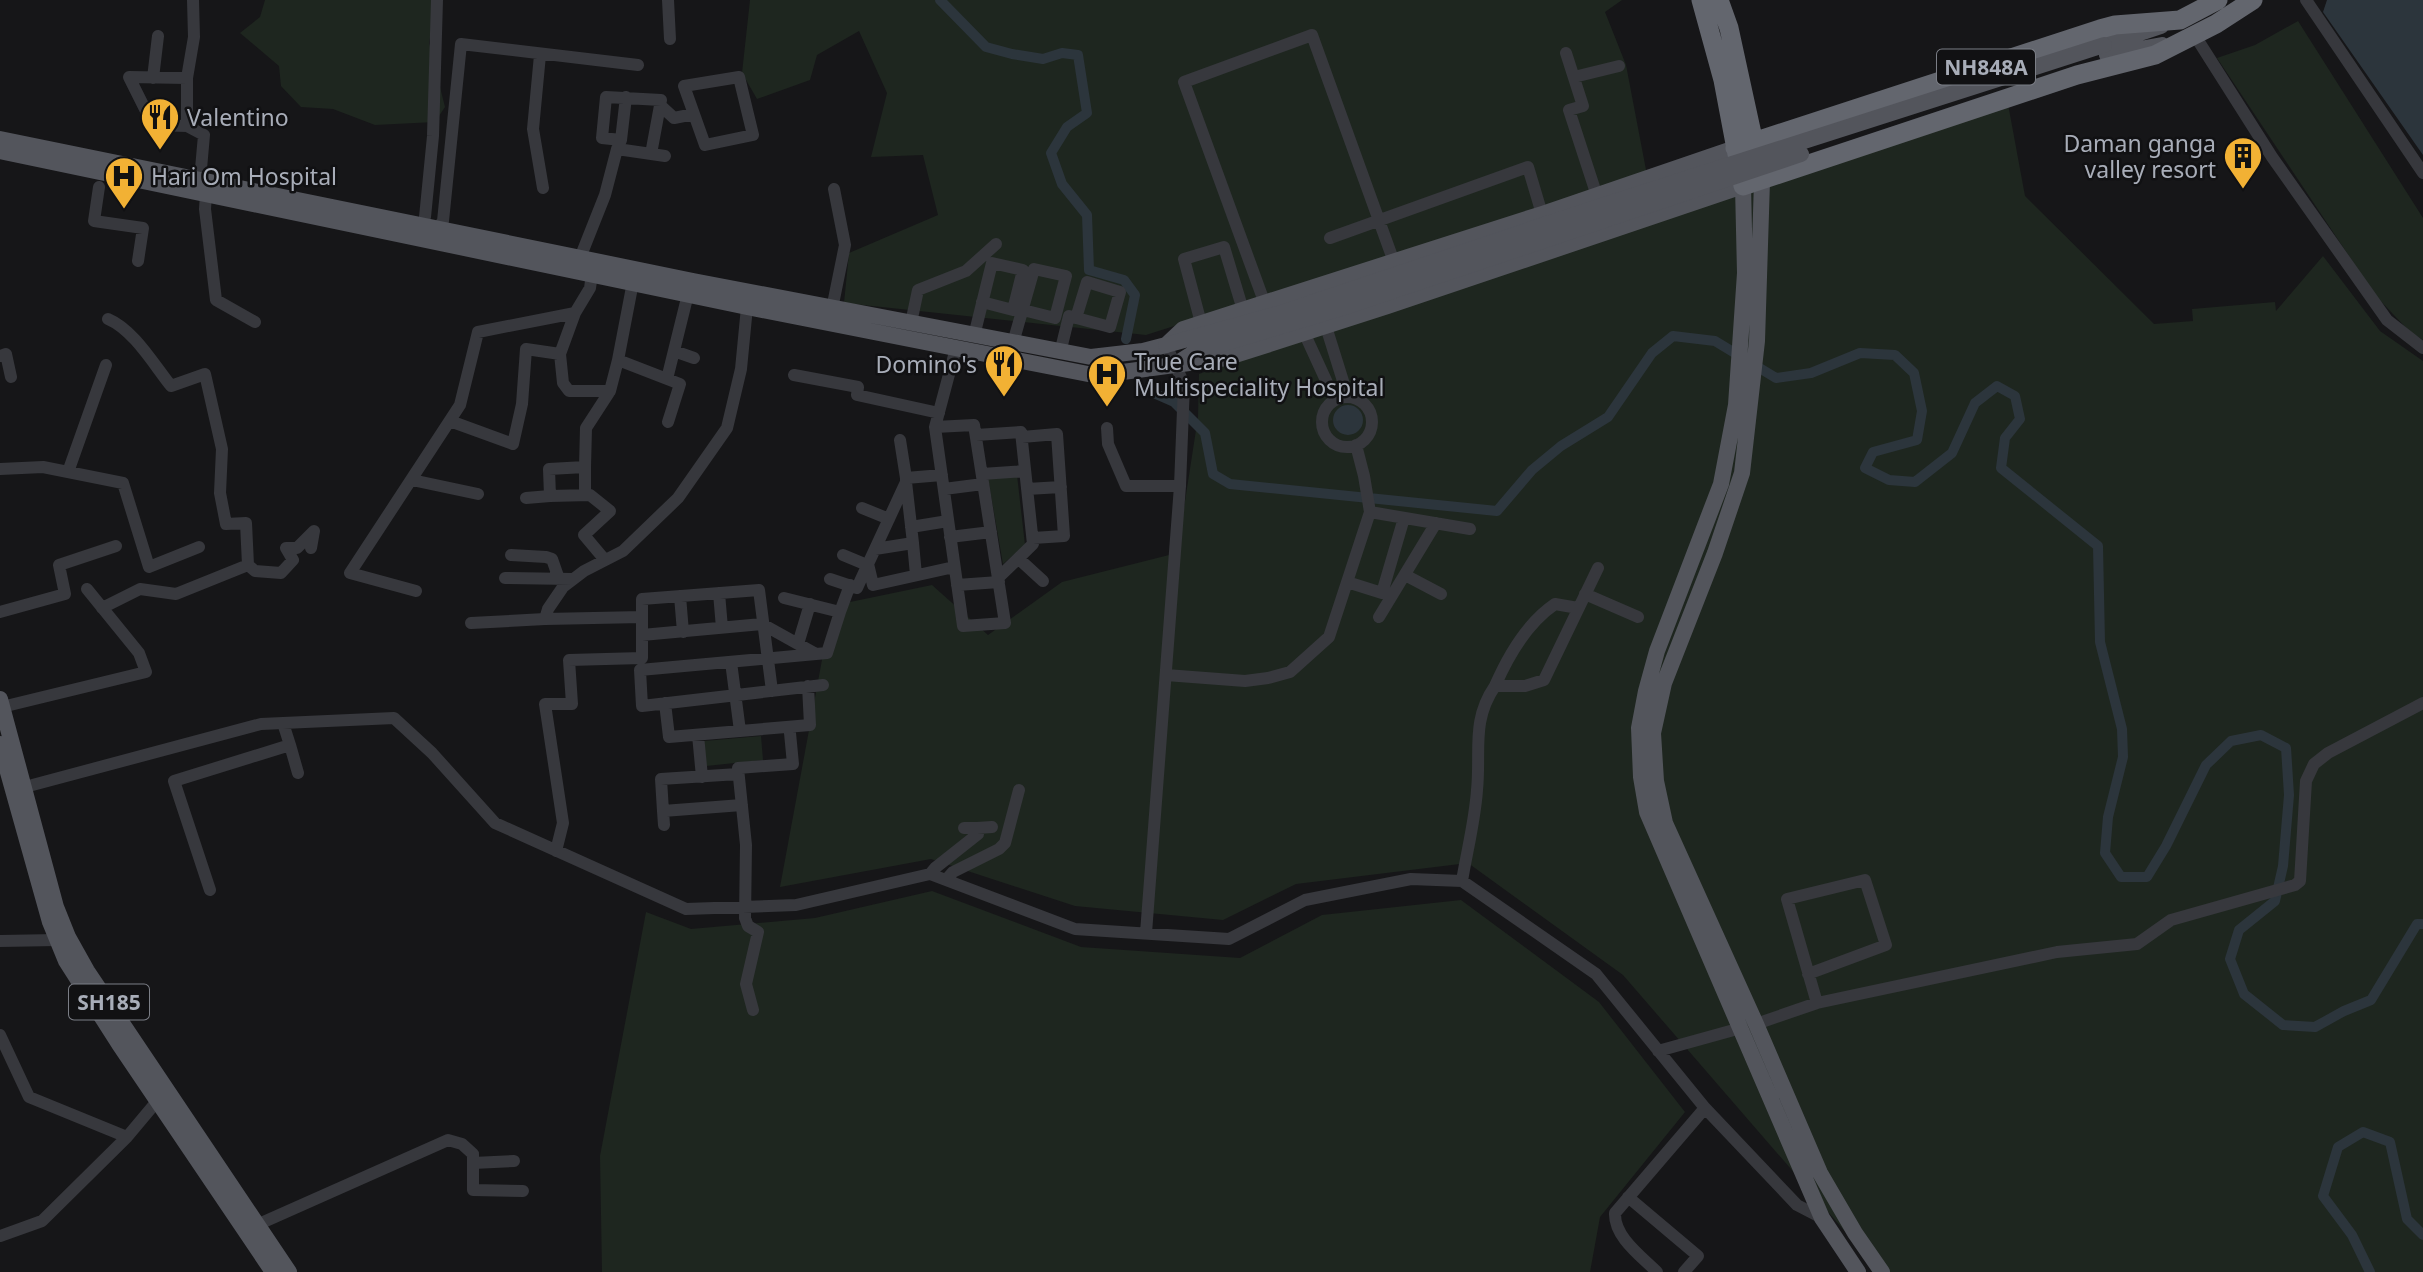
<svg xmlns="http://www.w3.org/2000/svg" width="2423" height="1272" font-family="'Noto Sans',sans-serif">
  <rect width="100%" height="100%" fill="#161618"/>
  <path fill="#1e261f" d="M265,0H437L429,43L445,107L435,122L375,125L333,109L301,107L281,86L279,66L240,33L260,17Z
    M750,0H1622L1605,12L1626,65L1647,175L1146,335L844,303L849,253L938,215L923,155L871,157L887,93L859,31L817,55L810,80L757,99L742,73Z
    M2298,21L2423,218V340L2410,332L2375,295L2217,58L2255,45Z
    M2008,104L2025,196L2154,324L2193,321L2192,309L2275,302L2276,311L2323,256L2380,331L2423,361V1272H1880L1623,975L1468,863L1296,884L1223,920L1075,906L931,859L780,887L824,649L850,602L932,585L988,635L1062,582L1177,553L1198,417L1199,374L1207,371L1208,365Z
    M1017,475L1025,545L1003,564L988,478Z
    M761,736L763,760L706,766L704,741Z
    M932,891L1081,947L1240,958L1322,915L1461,900L1599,1002L1685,1112L1600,1217L1590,1272H602L600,1156L646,912L691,929L815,918Z"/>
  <path fill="#2c353c" d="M2327,0H2423V155L2323,12Z
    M1333 420a15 15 0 1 1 30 0a15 15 0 1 1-30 0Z"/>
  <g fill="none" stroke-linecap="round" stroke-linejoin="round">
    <path stroke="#2c353c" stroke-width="10" d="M940,0L986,47L1012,54L1043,59L1062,53L1078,55L1087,113L1067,127L1051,153L1062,184L1087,215L1089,270L1124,280L1135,295L1126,339
      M1149,391L1174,402L1205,433L1213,474L1230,484L1497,511L1532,470L1561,446L1608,417L1652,353L1673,336L1715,341L1776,378L1811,373L1860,353L1895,355L1914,373L1922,411L1917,440L1873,452L1865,468L1889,480L1915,482L1952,453L1975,403L1997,386L2015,396L2020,419L2005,438L2001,468L2098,546L2100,642L2122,729L2123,757L2108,817L2105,853L2121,877H2147L2166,846L2206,765L2231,741L2261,735L2286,748L2289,795L2283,866L2275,901L2239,930L2230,959L2244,994L2283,1025L2315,1027L2344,1011L2371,1000L2417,924H2423
      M2370,1272L2352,1235L2323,1196L2338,1147L2363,1132L2390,1142L2407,1219L2423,1235"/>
    <path stroke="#37383d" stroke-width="12" d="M193,0L194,37L187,78V126L204,135L200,180
      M668,0L670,39
      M2306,0L2423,173
      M2194,34L2272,157L2387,320L2423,348
      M1566,53L1583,106L1569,110L1597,196
      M540,55L533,129L543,188
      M739,77L753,135L705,145L684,86Z
      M1574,77L1619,66
      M153,78L158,36
      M187,78L129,77L153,125L187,126
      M662,107L674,118L694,114
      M621,140L626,97
      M617,149L621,140L602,138L606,97L661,100L651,154
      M99,187L94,221L143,228L138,261
      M206,194L205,209L216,300L255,322
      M425,217L433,136L437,0
      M438,228L443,221L461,44L638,65
      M1330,238L1528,167L1542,214
      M580,258L605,195L617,149L665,156
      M1265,304L1184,82L1312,35L1394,262
      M832,309L845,245L834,189
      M1323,317L1348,397
      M911,323L918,290L966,271L996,244
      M1201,323L1184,259L1224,247L1243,310
      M1304,326L1307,339L1335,400
      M974,336L992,263L1023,270L1013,310L982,302
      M1013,343L1034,269L1066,276L1055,318L1023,310
      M674,351L694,358
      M1060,353L1069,316L1110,327L1120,292L1087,282L1076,318
      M560,354L563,383L569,391H610L618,360L680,384L668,422
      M0,356L6,354L11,377
      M618,360L633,282
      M794,375L858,387L857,395L939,413
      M667,379L688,294
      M1322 422a25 25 0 1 1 50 0a25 25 0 1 1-50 0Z
      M450,421L513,444L522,404L526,349L560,354L575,313
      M935,427L974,425L1005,623L963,626L935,427L956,348
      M1107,428L1108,444L1126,486H1180
      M976,435L1021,432L1033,544L998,578
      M1022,437L1057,434L1064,536L1033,538
      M900,440L906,478
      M585,467V494
      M0,469L43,467L123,483L149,567L199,547
      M68,472L106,365
      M982,474L1025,471
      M412,480L478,494
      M906,482L875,549L913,543L906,482V478L942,475
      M944,489L983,484
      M1027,489L1061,487
      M526,498L550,496
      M862,508L889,519
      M1370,512L1470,529
      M911,527L948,521
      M950,537L991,532
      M913,543L916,575
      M875,549L868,564L873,585L954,567
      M511,555L546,557L552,559L559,579
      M843,555L867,565
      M1019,559L1043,581
      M605,560L584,535L610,511L590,495L550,496L549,469L585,467L586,428L610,391
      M248,565L255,571L281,573L293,560L286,548H297L314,531L311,548
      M1405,575L1441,594
      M505,578L572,579
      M830,579L857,588L868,564
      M1347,582L1382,593L1404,518
      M957,585L999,582
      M416,591L350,573L460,405L478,332L575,313L590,288L592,274
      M719,593L722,628
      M1585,594L1638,617
      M680,596L683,632
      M784,598L840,612L827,653L816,654
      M102,608L140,589L176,594L248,565L246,523L226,524L220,493L222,449L205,374L171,386C154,365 134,330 108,319
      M1578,608L1555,604C1527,623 1508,656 1495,686H1525L1544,680L1598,568
      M0,612L65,594L59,565L116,546
      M840,612L850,585
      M642,617V599L759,590L772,691
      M1379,617L1436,523
      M545,619L642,617V658L569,660L572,704H545L563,823L556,851
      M471,623L545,619L548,609L563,587L584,571L623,551L678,498L727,428L741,369L747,307
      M642,635L762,624L816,654L640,670L642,706L823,685
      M798,644L810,604
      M731,662L740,731
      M1166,675L1245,681L1268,678L1290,672L1329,637L1370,512L1364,476L1356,445
      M665,703L669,737L810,725L808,686
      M0,710L6,706L146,672L139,653L87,589
      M698,735L702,777
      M290,745L298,773
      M738,774L661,779L663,811L742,805
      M25,787L261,724L394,718L432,753L495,823L686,909L796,905L930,874L1075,929L1229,939L1305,900L1411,879L1462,881L1596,974L1705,1108L1797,1205L1822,1218
      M663,811L664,825
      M977,828L992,827
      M930,874L935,868L978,834L977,828H964
      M946,880L953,872L999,849L1005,843L1019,790
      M1462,881C1467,851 1475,820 1477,790C1481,751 1471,721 1495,686
      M210,890L174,781L290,745L283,723
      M1146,933L1180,486L1184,384L1166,345
      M0,941L57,940
      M1808,974L1886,945L1865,880L1787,899L1817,1003
      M753,1010L746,984L758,932L748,926L745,918L746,845L738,768L793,764L790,733
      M1756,1024L1817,1003L2057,952L2137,944L2171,920L2295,885L2300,881L2306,781L2314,764L2328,753L2423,703
      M0,1035L29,1097L127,1137
      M1658,1051L1741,1028
      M473,1163L514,1161
      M1628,1197L1698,1256L1684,1272
      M259,1224L448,1140L462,1144L473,1154V1190L523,1191
      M0,1236L42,1221L127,1137L158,1100
      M1657,1272C1641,1256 1614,1237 1615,1213L1705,1108"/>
    <path stroke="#53555c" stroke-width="16" d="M2104,45L2161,26
      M2107,55L2162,45
      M0,139L693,281L1091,357L1143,351L1166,345L1183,329L1542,214L1735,148
      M0,151L747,307L1088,374H1108L1226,358L1388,306L1743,186L1745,273L1736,405L1721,484L1657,651L1646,691L1639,728L1641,777L1647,812L1822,1218L1858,1272
      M1762,181L1757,341L1742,473L1715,553L1664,683L1653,733L1656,781L1665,823L1756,1024L1820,1173L1855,1233L1882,1272
      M0,699L56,907L68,937L87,971L289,1272
      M0,744L50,922L66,961L119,1044L273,1272"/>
    <path stroke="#63666e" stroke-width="19" d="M1701,0L1723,80L1743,186L2077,75L2155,55L2216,24L2253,0
      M1719,0L1729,28L1756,152
      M1735,148L2100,29L2115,25L2180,20L2218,0"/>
    <path stroke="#53555c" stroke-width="16" d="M1166,345L1281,313L1601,206L2104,45
      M1176,364L1195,352L1348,306L1801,154"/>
  </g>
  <defs>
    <g id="restaurant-pin" transform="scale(2.0125)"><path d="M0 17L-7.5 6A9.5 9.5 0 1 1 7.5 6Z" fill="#f2b134" stroke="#111113"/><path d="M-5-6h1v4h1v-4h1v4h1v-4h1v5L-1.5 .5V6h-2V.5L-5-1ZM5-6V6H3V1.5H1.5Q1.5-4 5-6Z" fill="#111"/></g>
    <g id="building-pin" transform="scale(2.0125)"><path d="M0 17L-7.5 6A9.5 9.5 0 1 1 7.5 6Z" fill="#f2b134" stroke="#111113"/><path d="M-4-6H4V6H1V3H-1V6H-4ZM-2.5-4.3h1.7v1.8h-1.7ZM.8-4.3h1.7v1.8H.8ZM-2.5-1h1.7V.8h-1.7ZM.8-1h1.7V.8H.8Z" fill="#111"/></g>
    <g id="hospital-pin" transform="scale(2.0125)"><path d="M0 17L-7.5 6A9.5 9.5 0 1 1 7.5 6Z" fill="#f2b134" stroke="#111113"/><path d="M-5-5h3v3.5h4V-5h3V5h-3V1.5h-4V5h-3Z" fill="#111"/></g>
  </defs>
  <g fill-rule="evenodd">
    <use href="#restaurant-pin" x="160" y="117"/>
    <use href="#building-pin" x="2243" y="156"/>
    <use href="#hospital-pin" x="124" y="176"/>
    <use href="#restaurant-pin" x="1004" y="364"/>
    <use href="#hospital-pin" x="1107" y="374"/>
  </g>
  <g text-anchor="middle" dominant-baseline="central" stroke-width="5" stroke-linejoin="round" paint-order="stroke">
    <g fill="#111113" stroke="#7b7e86" stroke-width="2">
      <rect x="1937" y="49.5" width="98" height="35" rx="5"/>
      <rect x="69" y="984.5" width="80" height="35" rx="5"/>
    </g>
    <g font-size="21" font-weight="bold" fill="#a8adb8">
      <text x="1986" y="67">NH848A</text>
      <text x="109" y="1002">SH185</text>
    </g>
    <g font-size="23" fill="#a8adb8" stroke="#111113" text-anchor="start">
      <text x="187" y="117">Valentino</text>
      <text x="2216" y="143" text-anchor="end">Daman ganga<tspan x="2216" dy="26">valley resort</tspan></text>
      <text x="151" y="176">Hari Om Hospital</text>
      <text x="1134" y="361">True Care<tspan x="1134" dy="26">Multispeciality Hospital</tspan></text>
      <text x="977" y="364" text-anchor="end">Domino's</text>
    </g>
  </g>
</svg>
